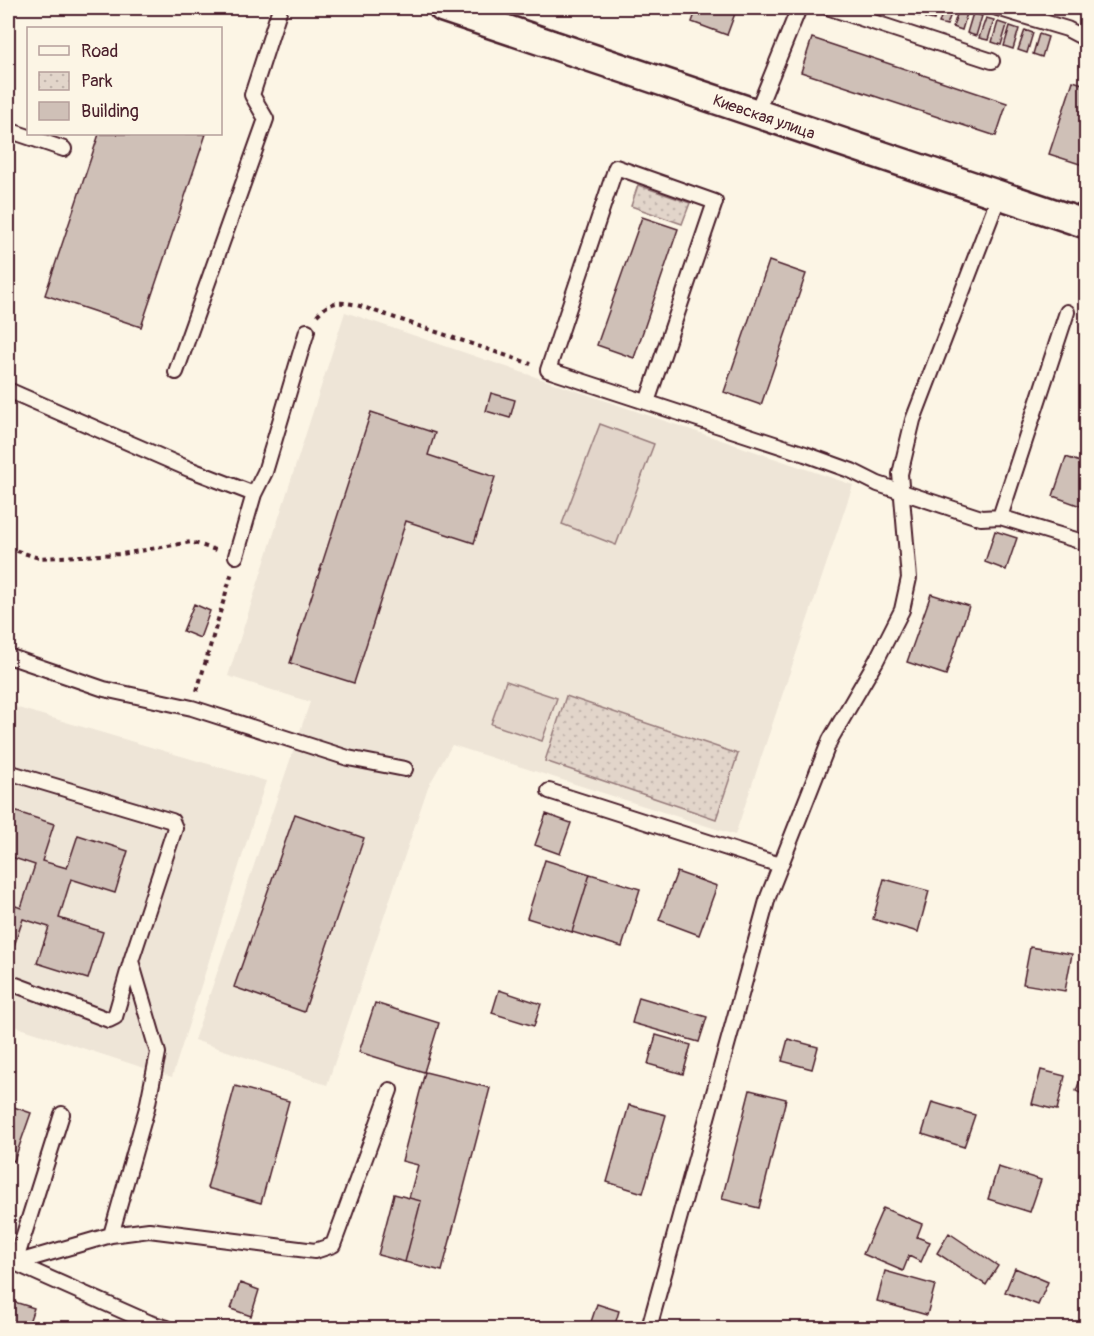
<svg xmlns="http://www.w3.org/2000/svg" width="1094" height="1336" font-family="Pangolin,sans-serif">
  <defs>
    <pattern id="park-dots" width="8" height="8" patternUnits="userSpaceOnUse" patternTransform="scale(1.5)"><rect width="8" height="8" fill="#e2d5ca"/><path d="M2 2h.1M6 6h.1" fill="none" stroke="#c3b6ae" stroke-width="1.8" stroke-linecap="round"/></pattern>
  </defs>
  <rect width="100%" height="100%" fill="#fcf5e5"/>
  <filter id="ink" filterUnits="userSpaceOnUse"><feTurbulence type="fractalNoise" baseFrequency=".0167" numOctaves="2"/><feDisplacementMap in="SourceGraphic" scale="12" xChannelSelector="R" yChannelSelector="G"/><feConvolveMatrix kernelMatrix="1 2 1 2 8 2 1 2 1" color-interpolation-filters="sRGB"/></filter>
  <g filter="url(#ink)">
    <path fill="#eee5d7" d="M345,312L853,485L735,835L452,745L428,787L327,1085L194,1040L310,702L228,676Z
      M8,705L266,781L172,1077L8,1024Z"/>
    <path fill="#e2d5ca" stroke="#967a7a" stroke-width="1.5" d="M600,424L654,444L616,545L562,524Z
      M506,681L557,698L542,741L491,724Z"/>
    <path fill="url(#park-dots)" stroke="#967a7a" stroke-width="1.5" d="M638,185L690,203L682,224L631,206Z
      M566,696L738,754L716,819L545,761Z"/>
    <path fill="#cfc0b7" stroke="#4a1f2b" stroke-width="1.5" d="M697,8H737L727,35L692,22Z
      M900,8H910L909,13L900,10Z
      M913,8H923L920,16L912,14Z
      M928,8H937L934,20L925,18Z
      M944,8H953L947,25L939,23Z
      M959,8L968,10L962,30L953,27Z
      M973,13L982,16L976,36L967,33Z
      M986,18L994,20L988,40L979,38Z
      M998,22L1007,25L1001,45L992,42Z
      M1010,26L1019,29L1013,49L1004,46Z
      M1025,30L1033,33L1027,53L1018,50Z
      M1039,34L1048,37L1042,57L1033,54Z
      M812,38L1007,103L996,136L801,72Z
      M1073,81L1086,85V166L1049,154Z
      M99,134H206L141,327L45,295Z
      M642,217L678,229L634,358L597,345Z
      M769,261L806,274L761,405L724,392Z
      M491,393L515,400L510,418L486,411Z
      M371,412L435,433L428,455L495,477L474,543L406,521L354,683L290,663Z
      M1066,457L1086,464V508L1053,496Z
      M995,531L1017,538L1006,570L985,562Z
      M931,594L969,606L946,675L907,662Z
      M194,604L210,611L200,638L183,631Z
      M8,809L54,824L42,861L67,868L78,835L128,851L115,893L71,879L59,918L103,932L88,979L37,963L49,927L23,919L12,952L8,950V903L21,908L35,865L8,856Z
      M295,814L364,838L304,1012L234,987Z
      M546,814L571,823L560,854L535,845Z
      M545,860L590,874L572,932L527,918Z
      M677,872L717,886L699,935L659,920Z
      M590,874L640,889L622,947L572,932Z
      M884,879L929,891L918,932L873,919Z
      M1030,947L1072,954L1065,991L1023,984Z
      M499,990L541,1004L534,1026L492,1013Z
      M639,997L707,1017L699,1042L632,1023Z
      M375,1003L439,1023L424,1072L359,1052Z
      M656,1035L691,1045L683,1074L648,1064Z
      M788,1039L818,1047L812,1069L782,1061Z
      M1086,1064V1096L1076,1091Z
      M1041,1070L1065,1076L1057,1110L1032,1104Z
      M425,1072L490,1088L442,1271L405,1262L421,1201L409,1198L418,1165L402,1161Z
      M235,1086L289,1101L261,1203L207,1188Z
      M750,1090L786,1099L759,1208L722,1199Z
      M932,1102L975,1115L964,1147L922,1134Z
      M8,1105L31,1113L14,1161L8,1159Z
      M629,1105L666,1115L643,1193L607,1182Z
      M998,1167L1041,1180L1030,1212L988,1199Z
      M394,1194L421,1201L405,1262L378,1255Z
      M883,1208L922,1224L917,1237L930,1242L921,1262L909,1256L903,1271L863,1254Z
      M949,1233L998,1266L986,1285L937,1253Z
      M1015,1268L1048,1282L1038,1305L1005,1292Z
      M885,1271L935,1285L927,1315L877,1301Z
      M240,1283L259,1290L251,1316L231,1309Z
      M8,1300L34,1308L27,1328H8Z
      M597,1304L619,1311L614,1328H589Z"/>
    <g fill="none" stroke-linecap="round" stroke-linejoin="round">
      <g stroke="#4a1f2b" stroke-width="18">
        <path id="lane" d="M830,8L992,61
          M997,8L1067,29L1086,39
          M756,114L799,8
          M8,130L64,149
          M176,372L266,119L252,95L280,8
          M8,390L189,469L254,494
          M647,402L715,202L616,167L548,370L805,454L852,471L878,484L981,518L1000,517L1086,543
          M1000,517L1067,312
          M236,556L254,494L265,472L307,331
          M8,656L104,689L192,708L348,758L405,769
          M8,772L172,821L175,828L131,961L158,1053L147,1108L111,1235
          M549,791L780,865
          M8,982L109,1020L115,1017L131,961
          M62,1114L15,1263L150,1323L167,1328
          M8,1260L15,1263L111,1235L149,1230L315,1251L333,1245L390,1090
          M649,1328L768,897L830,740L876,661L902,610L909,578L900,474L913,420L999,196"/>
      </g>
      <g stroke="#4a1f2b" stroke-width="32">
        <path id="street" d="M443,8L1086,224"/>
      </g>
      <path stroke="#4a1f2b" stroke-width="4" stroke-dasharray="4.5 4.5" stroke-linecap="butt" d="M317,315C331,301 337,301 357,305L531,364
        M8,548L39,558L122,554L191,542L219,551
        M197,691L232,572"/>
      <use href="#lane" stroke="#fcf5e5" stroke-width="14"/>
      <use href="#street" stroke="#fcf5e5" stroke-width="27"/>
    </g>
  </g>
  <g text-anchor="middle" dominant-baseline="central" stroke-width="4.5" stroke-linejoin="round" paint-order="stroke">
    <g font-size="16" fill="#4a1f2b" stroke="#fcf5e5">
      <text transform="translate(764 117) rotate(19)">Киевская улица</text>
    </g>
  </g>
  <rect width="1094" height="1336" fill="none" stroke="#fcf5e5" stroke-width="30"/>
  <rect x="15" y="15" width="1064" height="1306" fill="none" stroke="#4a1f2b" stroke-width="2" filter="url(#ink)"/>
  <rect x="27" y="27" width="195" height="108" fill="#fcf5e5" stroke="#b59f9b" stroke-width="1.5"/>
  <rect x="39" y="46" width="30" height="9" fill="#fcf5e5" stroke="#b59f9b" stroke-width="1.5"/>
  <text x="81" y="57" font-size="18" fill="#4a1f2b">Road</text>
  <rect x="39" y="72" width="30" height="18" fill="url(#park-dots)" stroke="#b59f9b" stroke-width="1.5"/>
  <text x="81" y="87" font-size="18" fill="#4a1f2b">Park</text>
  <rect x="39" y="102" width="30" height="18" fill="#cfc0b7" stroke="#b59f9b" stroke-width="1.5"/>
  <text x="81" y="117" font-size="18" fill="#4a1f2b">Building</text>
</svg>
